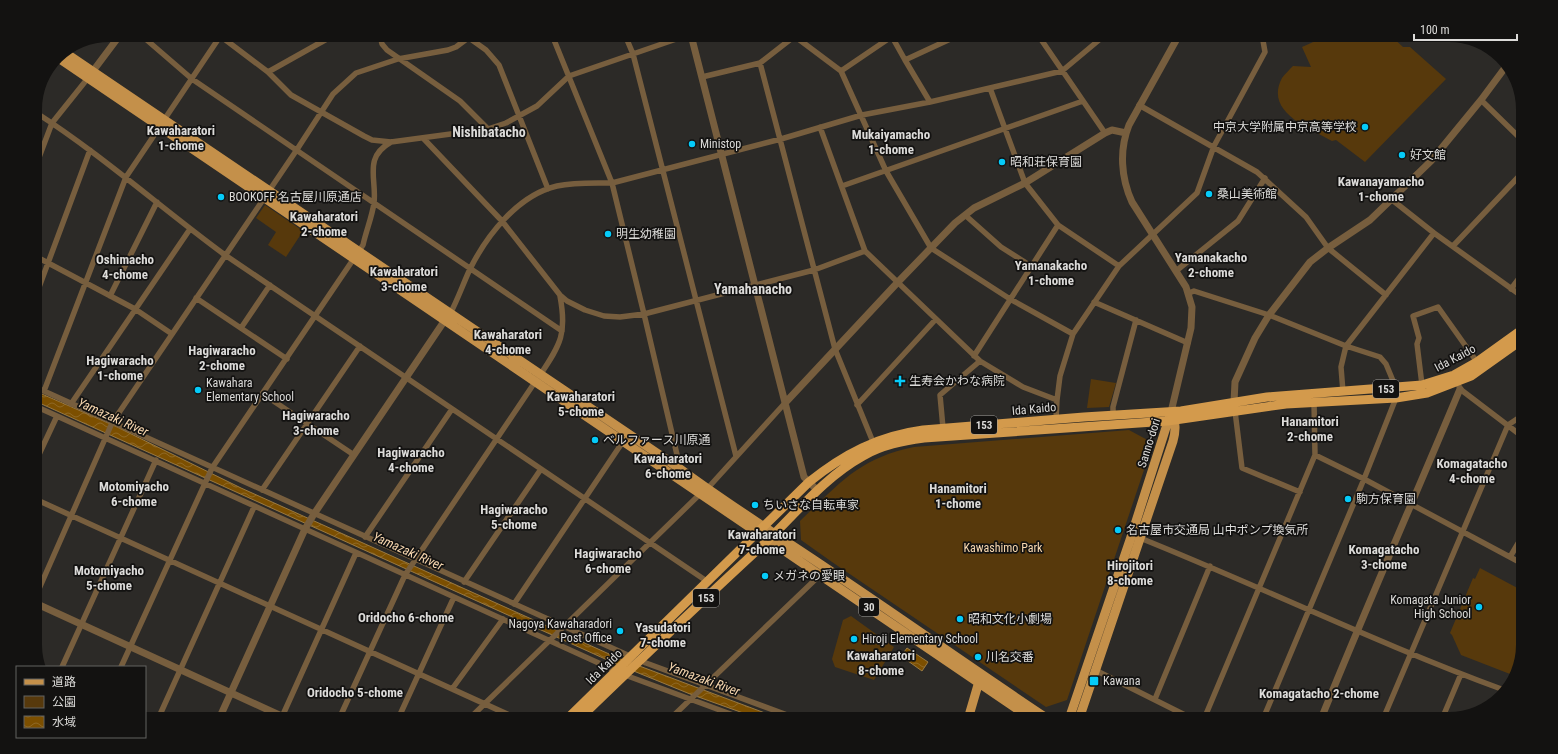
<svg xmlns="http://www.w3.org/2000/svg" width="1558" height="754" font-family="'Roboto Condensed','Noto Sans JP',sans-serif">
  <defs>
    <pattern id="water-waves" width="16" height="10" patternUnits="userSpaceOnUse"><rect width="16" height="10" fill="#7c4f00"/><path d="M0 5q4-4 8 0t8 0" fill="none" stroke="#8e6825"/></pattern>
  </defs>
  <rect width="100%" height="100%" fill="#2c2a27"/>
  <path fill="#57390c" d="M1329,35H1390L1403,47H1410L1446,79L1365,162L1336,140L1332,141C1309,128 1264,112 1282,78C1285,74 1290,69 1293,66L1311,67L1302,47Z
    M265,205L303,231L286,257L268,245L276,232L256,218Z
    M1091,379L1116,383L1109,407L1087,408Z
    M1129,430L1153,443L1067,700L1046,707L832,562L801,540L800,521C839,484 859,458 914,447Z
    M1480,568L1523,591V645L1518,665L1510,674L1461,655L1452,635L1450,633L1473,578L1475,579Z
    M851,616L894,647L874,680L835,667L832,659L843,620Z"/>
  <path fill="url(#water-waves)" stroke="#997941" d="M35,391L115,426L241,488L618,658L781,719H760L690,694L614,663L35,401Z
    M907,648L928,662L922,671L901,656Z"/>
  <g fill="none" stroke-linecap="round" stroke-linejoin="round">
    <path stroke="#775e3e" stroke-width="5.5" d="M141,35L192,79L562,331
      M219,35L268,72L291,95L364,136L372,140L391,142L488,129L506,123L537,106L569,76L688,35
      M319,35L322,42
      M380,35L382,44L387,50L460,101L488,129
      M465,35L486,50L499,65L548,189
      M552,35L612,183L644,314L678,459L679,468
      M625,35L633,54L736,456
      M793,35L841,71L886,171L931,248L1010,299L1073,334
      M891,35L905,60L930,102
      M1038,35L1105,133
      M905,60L959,35
      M760,63L835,349L873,442
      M841,71L894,35
      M268,72L334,35
      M702,77L760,63L796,35
      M990,88L1025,183L1058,225L1119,266
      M1481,100L1523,141
      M1139,105L1257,172L1306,217L1328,248L1386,295
      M35,112C102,155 161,208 225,255L708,582
      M164,120L221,35
      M820,127L865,251L980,361L1023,387L1057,400
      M423,138L502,221L560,295L567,301L585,310L604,316L620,317L644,314L814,270L865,251
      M35,168L52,123L88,78
      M842,186L1083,101
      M1391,199L1434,233L1523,297
      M965,215L1001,247L1031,266
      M1453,246L1523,172
      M35,256L135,309L172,334
      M1176,271L1238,221L1265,178
      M1511,289L1520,277L1523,270
      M1189,293L1194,291L1269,315L1346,346L1380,357L1386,364L1396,388
      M110,296L157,202
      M35,298L90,150
      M196,298L287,359
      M1094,302L1188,343
      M450,314C458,299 463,284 470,269C487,235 518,195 557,186C575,182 594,183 612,183L781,139L862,115L930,102L1062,71L1105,35
      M241,328L270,285
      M974,356L1058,225
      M540,375C561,344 567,333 560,296
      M1422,385L1417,344L1419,338L1413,316L1438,307L1477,362
      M1459,386L1460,389L1523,437
      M35,387L632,657
      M44,391L126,177L159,128
      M1343,392L1341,367L1346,346L1434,233
      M263,394L354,455
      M1314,402L1315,455
      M71,404L190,229
      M857,405L936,319
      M35,406L625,675L744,719
      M1235,411L1242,468L1300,492
      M1113,415V407L1136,320
      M1056,419L1057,400L1060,376L1073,334L1119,266L1197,193L1214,146L1265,52L1262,35
      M943,428L940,395L980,361
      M35,463L57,416
      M707,489L785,403
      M262,490L360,346
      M35,499L518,719
      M365,537L452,409
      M1140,538C1262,587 1381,645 1504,690
      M1510,557L1523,535
      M464,582L541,469
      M35,598L112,423L296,151L333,94L356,73L398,59L448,50L456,47L468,38
      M514,604L624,440
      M640,660L646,663L798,719
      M62,667L156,460
      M121,667L212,468L363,245C366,231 372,217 374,203C377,178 363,158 391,142
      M1095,670L1193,719
      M452,689L503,619
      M1155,699L1210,566
      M158,719L254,507
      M281,719L356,553
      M339,719L405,575L535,382
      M398,719L454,597
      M469,719L700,494
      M670,719L820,575
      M1204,719L1315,455L1364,479L1523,564
      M1263,719L1364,479L1396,398
      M1383,719L1508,425L1523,415
      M1442,719L1461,674"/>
    <path stroke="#775e3e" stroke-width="7" d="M691,35L804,477L817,490
      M90,75L120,35
      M1234,402L1235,382L1255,338L1269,315L1310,262L1328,248L1370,220L1431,161L1481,100L1507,65
      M785,403L898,282L955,223L974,208L1025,183L1105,133L1112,130L1126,133
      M1171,412L1191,328L1192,307L1186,287L1132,202C1121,178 1119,150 1129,125L1179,35
      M35,603L288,719
      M219,719L305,529L314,514L447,317
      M1321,719C1366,608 1414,499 1460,389"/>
    <path stroke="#c4904a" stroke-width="9" d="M64,52L679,468C726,503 777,535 826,568C901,618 974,670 1048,719
      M57,57L1032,719
      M968,719L980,678
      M1069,719L1131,537L1170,415
      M1079,719L1173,441C1176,430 1176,423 1171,413"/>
    <path stroke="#d39a4c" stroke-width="9" d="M567,719L809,482C844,454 878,436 923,430L1084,417L1181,411L1267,397L1422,385L1454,375L1477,362L1523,329
      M579,719C641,659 703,600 766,542C797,512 825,477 863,456C882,445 903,441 924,438L1168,421L1286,404L1396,398L1427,393L1471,376L1523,339"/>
  </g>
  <g fill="#05cbf9" stroke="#131211" stroke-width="1.5">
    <circle cx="1365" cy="127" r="4"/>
    <circle cx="692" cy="144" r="4"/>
    <circle cx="1402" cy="155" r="4"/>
    <circle cx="1002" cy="162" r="4"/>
    <circle cx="1209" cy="194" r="4"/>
    <circle cx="221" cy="197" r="4"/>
    <circle cx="608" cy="234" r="4"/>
    <path d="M898 375h4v4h4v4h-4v4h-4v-4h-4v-4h4z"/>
    <circle cx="198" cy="390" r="4"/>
    <circle cx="595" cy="440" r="4"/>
    <circle cx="1348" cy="499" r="4"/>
    <circle cx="755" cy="505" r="4"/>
    <circle cx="1118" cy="530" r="4"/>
    <circle cx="765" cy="576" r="4"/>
    <circle cx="1479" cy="607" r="4"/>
    <circle cx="960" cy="619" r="4"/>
    <circle cx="620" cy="631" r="4"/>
    <circle cx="854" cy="639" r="4"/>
    <circle cx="978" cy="657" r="4"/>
    <rect x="1089" y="676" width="10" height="10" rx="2"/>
  </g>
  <g text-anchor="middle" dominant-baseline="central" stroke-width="3.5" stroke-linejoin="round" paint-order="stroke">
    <g fill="#131211" stroke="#a09f9d" stroke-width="1">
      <rect x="1373" y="380" width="26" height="18" rx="3"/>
      <rect x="971" y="416" width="26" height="18" rx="3"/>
      <rect x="693" y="589" width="26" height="18" rx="3"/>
      <rect x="859" y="598" width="20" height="18" rx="3"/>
    </g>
    <g font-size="11" font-weight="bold" fill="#dcdbd9">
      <text x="1386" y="389">153</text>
      <text x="984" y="425">153</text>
      <text x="706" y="598">153</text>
      <text x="869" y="607">30</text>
    </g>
    <g font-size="12" fill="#dcdbd9" stroke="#131211" text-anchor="start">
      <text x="1357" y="127" text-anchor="end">中京大学附属中京高等学校</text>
      <text x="700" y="144">Ministop</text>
      <text x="1410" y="155">好文館</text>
      <text x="1010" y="162">昭和荘保育園</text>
      <text x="1217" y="194">桑山美術館</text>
      <text x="229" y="197">BOOKOFF 名古屋川原通店</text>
      <text x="616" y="234">明生幼稚園</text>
      <text x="909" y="381">生寿会かわな病院</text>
      <text x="206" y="383">Kawahara<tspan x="206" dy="14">Elementary School</tspan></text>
      <text x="603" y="440">ベルファース川原通</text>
      <text x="1356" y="499">駒方保育園</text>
      <text x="763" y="505">ちいさな自転車家</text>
      <text x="1126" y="530">名古屋市交通局 山中ポンプ換気所</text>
      <text x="773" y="576">メガネの愛眼</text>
      <text x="1471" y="600" text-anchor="end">Komagata Junior<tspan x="1471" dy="14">High School</tspan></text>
      <text x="968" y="619">昭和文化小劇場</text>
      <text x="612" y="624" text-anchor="end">Nagoya Kawaharadori<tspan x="612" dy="14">Post Office</tspan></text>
      <text x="862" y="639">Hiroji Elementary School</text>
      <text x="986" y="657">川名交番</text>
      <text x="1103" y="681">Kawana</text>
    </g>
    <g font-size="12" fill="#dcdbd9" stroke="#131211">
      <text transform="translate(1455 358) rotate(-28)">Ida Kaido</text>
      <text transform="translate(1034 409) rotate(-5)">Ida Kaido</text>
      <text transform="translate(1149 443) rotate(-73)">Sanno-dori</text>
      <text transform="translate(604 667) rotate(-44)">Ida Kaido</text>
    </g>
    <g font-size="12" fill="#f9d9b1" stroke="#131211">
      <text x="1003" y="548">Kawashimo Park</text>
    </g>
    <g font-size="13" font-weight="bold" fill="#dcdbd9" stroke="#131211">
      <text x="181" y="130">Kawaharatori<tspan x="181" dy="15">1-chome</tspan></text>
      <text x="891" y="134">Mukaiyamacho<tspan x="891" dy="15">1-chome</tspan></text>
      <text x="1381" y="181">Kawanayamacho<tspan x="1381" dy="15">1-chome</tspan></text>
      <text x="324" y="216">Kawaharatori<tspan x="324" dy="15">2-chome</tspan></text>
      <text x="1211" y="257">Yamanakacho<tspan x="1211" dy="15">2-chome</tspan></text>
      <text x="125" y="259">Oshimacho<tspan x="125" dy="15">4-chome</tspan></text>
      <text x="1051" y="265">Yamanakacho<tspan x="1051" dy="15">1-chome</tspan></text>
      <text x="404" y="271">Kawaharatori<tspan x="404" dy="15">3-chome</tspan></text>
      <text x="508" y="334">Kawaharatori<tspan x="508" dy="15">4-chome</tspan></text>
      <text x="222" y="350">Hagiwaracho<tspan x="222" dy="15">2-chome</tspan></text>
      <text x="120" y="360">Hagiwaracho<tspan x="120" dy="15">1-chome</tspan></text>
      <text x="581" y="396">Kawaharatori<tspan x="581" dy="15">5-chome</tspan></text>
      <text x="316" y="415">Hagiwaracho<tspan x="316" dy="15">3-chome</tspan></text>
      <text x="1310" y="421">Hanamitori<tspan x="1310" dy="15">2-chome</tspan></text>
      <text x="411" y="452">Hagiwaracho<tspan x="411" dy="15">4-chome</tspan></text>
      <text x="668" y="458">Kawaharatori<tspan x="668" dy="15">6-chome</tspan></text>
      <text x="1472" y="463">Komagatacho<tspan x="1472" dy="15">4-chome</tspan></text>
      <text x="134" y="486">Motomiyacho<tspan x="134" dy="15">6-chome</tspan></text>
      <text x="958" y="488">Hanamitori<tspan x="958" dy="15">1-chome</tspan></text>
      <text x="514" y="509">Hagiwaracho<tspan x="514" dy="15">5-chome</tspan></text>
      <text x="762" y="534">Kawaharatori<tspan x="762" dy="15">7-chome</tspan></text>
      <text x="1384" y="549">Komagatacho<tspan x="1384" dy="15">3-chome</tspan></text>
      <text x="608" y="553">Hagiwaracho<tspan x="608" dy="15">6-chome</tspan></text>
      <text x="1130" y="565">Hirojitori<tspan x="1130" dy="15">8-chome</tspan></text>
      <text x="109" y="570">Motomiyacho<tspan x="109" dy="15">5-chome</tspan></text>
      <text x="406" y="617">Oridocho 6-chome</text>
      <text x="663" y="627">Yasudatori<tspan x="663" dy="15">7-chome</tspan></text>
      <text x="881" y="655">Kawaharatori<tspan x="881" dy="15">8-chome</tspan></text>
      <text x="355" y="692">Oridocho 5-chome</text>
      <text x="1319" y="693">Komagatacho 2-chome</text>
    </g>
    <g font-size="13" font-style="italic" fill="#f6d6af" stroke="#131211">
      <text transform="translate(113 417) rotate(24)">Yamazaki River</text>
      <text transform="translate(408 551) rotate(24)">Yamazaki River</text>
      <text transform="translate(704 679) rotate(20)">Yamazaki River</text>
    </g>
    <g font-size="14" font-weight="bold" fill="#dcdbd9" stroke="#131211">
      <text x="489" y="132">Nishibatacho</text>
      <text x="753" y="289">Yamahanacho</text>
    </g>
  </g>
  <path d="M0 0H1558V754H0ZM109 42H1449A67 67 0 0 1 1516 109V645A67 67 0 0 1 1449 712H109A67 67 0 0 1 42 645V109A67 67 0 0 1 109 42Z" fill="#131211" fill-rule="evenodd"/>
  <rect x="16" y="666" width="130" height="72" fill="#131211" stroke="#636261"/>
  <rect x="24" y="679" width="20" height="6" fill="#c4904a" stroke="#636261"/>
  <text x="52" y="686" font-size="12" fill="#dcdbd9">道路</text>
  <rect x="24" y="696" width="20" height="12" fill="#57390c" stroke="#636261"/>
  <text x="52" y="706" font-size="12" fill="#dcdbd9">公園</text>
  <rect x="24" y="716" width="20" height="12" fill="url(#water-waves)" stroke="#636261"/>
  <text x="52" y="726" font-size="12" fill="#dcdbd9">水域</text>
  <path d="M1414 34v6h103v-6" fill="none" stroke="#dcdbd9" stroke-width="2"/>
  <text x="1420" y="34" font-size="12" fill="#dcdbd9" stroke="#131211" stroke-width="3" paint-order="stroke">100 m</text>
</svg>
